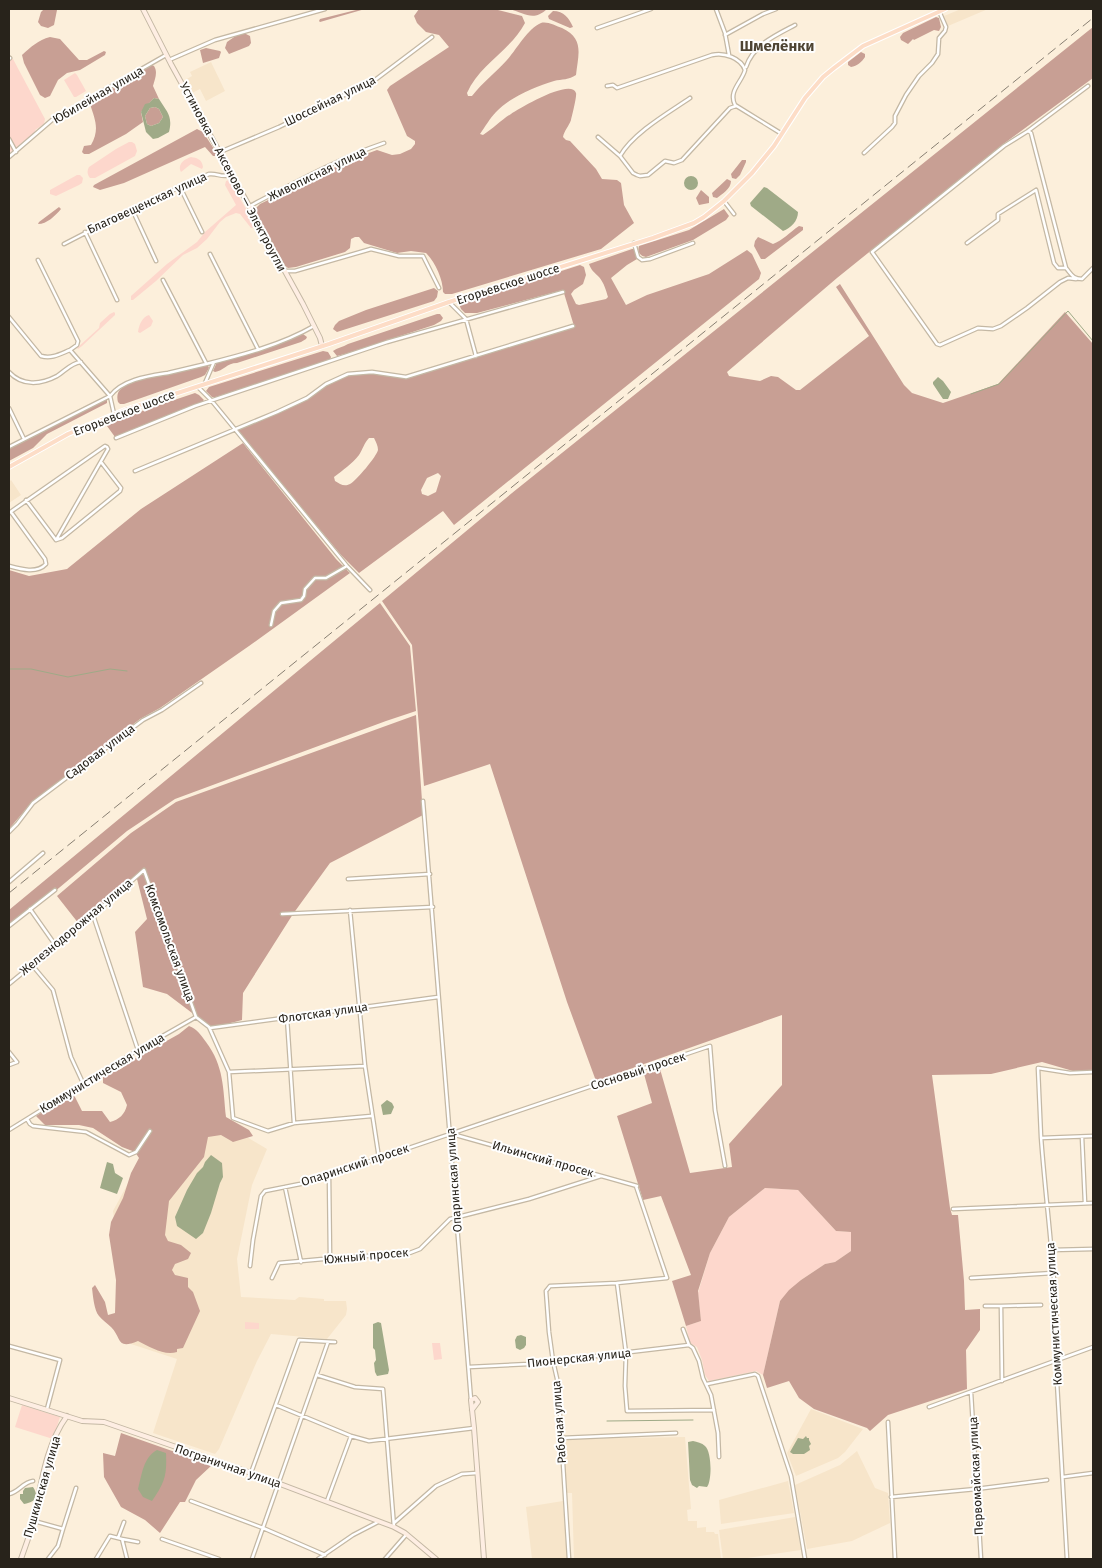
<svg xmlns="http://www.w3.org/2000/svg" width="1102" height="1568" font-family="'Fira Sans',sans-serif">
  <rect width="100%" height="100%" fill="#fcefdb"/>
  <path fill="#f7e5ca" d="M961,9H988L948,26L944,16Z
    M211,62L225,91L206,101L200,89L192,93L185,80L192,76L190,72Z
    M11,480L21,495L9,503V482Z
    M230,1127L267,1149L252,1185L237,1259L241,1297L295,1300L299,1297L324,1299V1301H346L347,1309L346,1315L327,1339L271,1334L257,1361L219,1449L215,1454L153,1433L177,1359L131,1344L113,1211L139,1163Z
    M811,1409L863,1429L845,1452L838,1458L796,1476L787,1453Z
    M685,1437L691,1509L687,1510L688,1521H697V1528L706,1527V1532H714L715,1534H718L721,1559H574L572,1493H567L563,1439Z
    M857,1451L875,1488L888,1493L890,1523L852,1541L807,1549L795,1485L840,1465Z
    M788,1481L794,1513L721,1524L719,1500Z
    M563,1501L567,1559H532L526,1507Z
    M795,1517L801,1550L741,1559H723L719,1530Z"/>
  <path fill="#fdd7cc" d="M13,59L45,119L44,124L35,130L36,132L9,153V61Z
    M75,73L77,75L86,91L76,97H74L64,80Z
    M129,142H132L135,144L137,151L135,156L95,178H90C87,174 87,171 89,167L116,149Z
    M191,157C197,158 202,159 203,167L202,169L191,164L181,172C177,165 184,159 191,157Z
    M77,175H80L83,178L82,183L79,185L56,196L50,194V190Z
    M229,180L255,224L254,227L251,228L240,214L236,213L226,217L220,222L207,239L197,248L183,255L156,281L133,300H131V296L167,264L197,242L205,232L236,205L225,185L226,181Z
    M114,312L115,313V315L82,346L78,349L77,348L99,328L100,323L110,314Z
    M149,315L153,321L151,326L140,333L138,332C139,325 142,317 149,315Z
    M765,1188L798,1190L836,1231L851,1232V1251L835,1262L825,1264L801,1280L780,1301L763,1375L756,1371L709,1381L705,1375L702,1360L697,1347L690,1343L686,1326L701,1321L698,1293L710,1253L729,1217Z
    M245,1322L259,1323V1329H245Z
    M432,1343H440L442,1359L434,1360Z
    M22,1405L60,1417L53,1439L15,1427Z"/>
  <path fill="#c89f94" fill-rule="evenodd" d="M44,9H56L57,10L54,25L48,28L41,26L38,22L41,12Z
    M360,9H365L320,22L319,21L320,19Z
    M419,9H494L522,16L525,23C511,50 479,65 467,93L468,96H472C483,82 495,73 507,60C517,49 527,29 541,23C547,21 556,26 562,28C585,39 578,55 576,75C569,80 562,79 554,81C535,87 510,97 496,112C490,118 485,127 480,134L483,135C493,129 501,120 511,114C520,108 571,78 576,93C577,96 572,116 571,120C569,126 564,131 563,137L566,140L570,141L596,169L602,179L617,180L621,183L624,205L634,223L601,249L452,294H445L443,292C443,279 435,262 426,253L411,251L397,253L364,243L359,237H355L351,239L350,248L345,252L296,267L288,268L284,265L255,212L256,208L260,204L350,160L377,150L392,155L400,154L411,149L415,144V141L407,136L387,90L390,86L449,47L439,35L426,32L417,23L414,16Z
    M509,9H547C533,22 525,13 509,9Z
    M553,11C564,11 569,18 573,27L570,28L549,19L548,16Z
    M936,17L939,18L941,27L939,31L934,30L914,40L913,39L908,44L901,40L900,37L903,33Z
    M1093,27V78L1002,145L837,278L727,372L729,376L760,381L771,376L778,377L796,390H800L869,336L836,287L840,284L904,385L912,393L943,403L998,384L1065,312L1093,344V1070L1073,1071L1042,1062L991,1074L932,1075L950,1208L952,1215H958L964,1281L965,1310L980,1309V1330L966,1350L967,1389L888,1415L870,1431L867,1428L814,1409L799,1398L789,1381L767,1388L763,1375L780,1301L789,1290L801,1280L825,1264L835,1262L851,1251V1232L836,1231L798,1190L765,1188L729,1217L710,1253L698,1291L701,1321L686,1326L672,1281L691,1275L661,1196L643,1200L617,1116L652,1103L644,1074L660,1069L690,1173L732,1167L729,1144L782,1085V1015L596,1081L567,1002L490,764L424,786L412,645L382,601L512,493Z
    M244,33L250,36L251,43L249,46L229,54L225,48L227,42L237,35Z
    M50,37L60,39L79,60H87L104,51L106,52L105,55L80,70L67,73L58,80L50,96L45,98L40,95L24,63L22,55C31,47 38,40 50,37Z
    M206,48L220,51L221,52L219,58L203,63L200,50Z
    M861,52L865,54V57C862,62 857,66 851,67L848,65V62Z
    M152,65L154,66C158,72 155,79 153,86L159,99L154,98L141,112L143,122L126,134L89,154H84L82,152L84,146L91,145C100,129 95,120 90,104L92,101Z
    M155,107L159,109L163,117L159,123L151,126L147,124L145,116L150,108Z
    M197,129L203,132L216,152V156H213L205,147L124,183L100,190L93,187L94,185Z
    M742,160H746V162L740,175L736,179L732,178L731,174Z
    M727,179L731,181C731,189 722,194 717,198L713,197L712,193Z
    M701,190L709,197V203L699,205L696,198Z
    M59,207L61,209C55,216 47,224 38,224L39,222Z
    M724,209L729,216L726,220L693,240L646,257C640,256 637,252 639,246L689,230Z
    M799,226L803,227V230L765,259H761L754,246L755,241L758,237L773,244C782,241 790,232 799,226Z
    M632,249H634L637,259L627,265L611,278L626,305L647,295L709,274L747,250L752,254L761,273L759,279L454,525L443,511L359,573L341,555L238,431L239,429L307,399L327,385L350,375L373,373L407,378L574,326L563,290L477,313H465L461,309L459,304L580,265L584,267L586,275L583,284L574,290L571,294L576,304L579,305L606,299L608,297C606,290 604,283 599,277C594,272 591,270 589,264ZM369,438H374C376,442 378,446 378,450C377,456 356,481 350,484C344,487 340,484 335,481L334,477C343,470 352,464 359,455C363,449 364,443 369,438ZM438,473L441,476L436,492L428,496L422,494L421,490L427,478Z
    M434,288L438,291L437,297L434,301L337,332L333,329L335,325L339,321L366,310Z
    M437,314H440L443,318L441,321L434,325L345,354L337,356L333,351C337,348 343,347 348,344Z
    M303,334L307,337L306,339L301,342L237,363C227,363 223,371 215,372L213,371L217,362L261,350Z
    M323,351L328,352L331,357L330,360L216,397H212L206,391L209,387Z
    M208,365L209,368L205,375L201,377L124,404H120L118,402C117,399 117,394 119,391C129,377 190,368 208,365Z
    M195,393L199,395L204,400L202,402L115,437L107,426L109,422Z
    M104,400H107V403L47,434L33,448L9,461V448Z
    M243,443L336,559L350,573L249,646L160,708L140,719L32,802L9,829V570L29,576L67,569L141,509Z
    M380,603L410,646L416,711L386,721L175,799L127,831L35,908L9,927V910Z
    M416,715L423,815L330,863L293,914L243,993L242,1020L212,1028L167,994L143,987L135,932L147,919L136,875L79,924L57,896L131,833L176,802Z
    M189,1026C197,1029 201,1035 206,1042C224,1066 223,1088 226,1117L249,1130L253,1136L233,1142L221,1135L208,1137L204,1157L169,1201L165,1235L168,1241L181,1245L191,1253L188,1259L175,1264L172,1270L175,1275L188,1278V1287L193,1292L200,1311L183,1348L177,1349V1352C164,1356 150,1347 138,1341C116,1350 122,1338 111,1327C107,1323 102,1320 99,1316C94,1310 93,1296 92,1288L95,1285L105,1302L108,1315L115,1313L116,1280L109,1235L111,1222L123,1198L131,1173L139,1158L135,1152L122,1147L93,1128L79,1125H45L36,1116L73,1093L82,1111H102L110,1122C119,1120 125,1114 127,1105L121,1092L103,1083V1076L108,1072L121,1069L129,1062L179,1034Z
    M121,1433L212,1465L196,1480L185,1502H180L160,1533L145,1520L121,1507L104,1477L103,1453L115,1456Z"/>
  <path fill="#9faa87" fill-rule="evenodd" d="M154,98L159,99C167,112 173,116 169,132L158,138L153,139L146,132L141,112L145,104L149,103ZM155,107L159,109L163,117L159,123L151,126L147,124L145,116L150,108Z
    M684 183a7 7 0 1 1 14 0a7 7 0 1 1-14 0Z
    M764,187L767,188L798,212C798,221 791,228 783,231L751,206L750,203Z
    M938,377L943,381L951,392L948,399H943L933,384V382Z
    M387,1100L392,1103L394,1107L391,1114L383,1115L381,1105Z
    M211,1155L222,1163L223,1177L220,1183L211,1213L203,1233L196,1239L177,1226L175,1217L187,1190L197,1173L203,1167L205,1162Z
    M107,1162L113,1164L115,1173L123,1178L117,1194L100,1188Z
    M378,1322L381,1323L389,1370L388,1374L377,1376L375,1372L374,1363L376,1360L375,1350L373,1348V1324Z
    M521,1335L526,1337V1345L524,1348L520,1350L516,1348L515,1340L517,1336Z
    M806,1436L807,1438H809V1440L811,1444L809,1446L810,1450L804,1454H793L790,1452L798,1438L803,1439Z
    M693,1441C697,1442 702,1443 705,1446C712,1452 712,1481 707,1487L699,1486L697,1488L692,1485L690,1480L688,1442Z
    M157,1450L166,1453C167,1475 165,1482 152,1501L143,1497L138,1489C142,1474 143,1458 157,1450Z
    M33,1487C40,1498 34,1502 24,1504L20,1499V1494H23V1491L25,1488Z"/>
  <g fill="none" stroke-linecap="round" stroke-linejoin="round">
    <path stroke="#9faa87" stroke-width="1" d="M971,394L999,384L1068,311L1093,341
      M9,669H31L68,677L110,669L127,671
      M607,1421L693,1420"/>
    <g stroke="#c4b8a4" stroke-width="5">
      <path id="street" d="M716,9L725,33L729,55
        M597,28L651,9
        M725,35L763,14L776,9
        M9,59L10,58
        M169,60L215,40L325,9
        M746,67C753,45 776,35 795,25
        M607,86L613,85L617,88L712,55C724,52 741,58 745,70C742,82 728,91 735,105L782,134
        M1028,131L1031,133L1066,268C1072,275 1073,279 1082,279L1093,268
        M598,137L620,156L633,173L637,175L640,176L648,175L665,161L674,163L682,160L730,108L736,106
        M9,139L16,152
        M220,152L279,127L375,80L432,37
        M864,153L892,127L895,123V116L906,95L919,76L932,63L938,54L939,38L945,31L946,27L939,11
        M620,156C633,133 668,113 690,98
        M9,157L52,120L166,55
        M180,187L202,232
        M724,201L734,214
        M250,206C294,183 337,159 384,143
        M132,209L156,261
        M85,232L117,300
        M634,243L638,257L642,260L650,259L693,243
        M967,243L998,220V214L1036,190L1054,263L1058,268H1066
        M64,244L132,209L209,174C219,173 219,178 232,175
        M210,254L258,349
        M38,260L78,341L77,345L70,350
        M286,271H295L371,249L399,256H423L439,288
        M1076,279L1068,278L1060,282L1027,308L1001,326L993,329L978,328L940,345L937,344L872,252L1004,146L1028,131L1088,86
        M163,280L206,363
        M449,302L466,319L476,356
        M9,317L41,356C52,359 60,354 70,350L110,396L114,414
        M9,372C22,386 40,385 57,376C65,371 71,363 81,362
        M205,383L214,362
        M198,387L211,400L347,566L370,590
        M9,408L24,439
        M116,438L195,406L387,342L563,292
        M9,447L110,396C123,379 149,376 168,373C181,370 193,367 206,364C242,355 281,345 314,326
        M135,471L277,412L307,398L326,384L348,374L372,372L406,377L573,326
        M26,500L56,540L62,538L120,491L121,488L101,462
        M9,513L105,446L107,447L108,449L56,540
        M9,566C20,569 37,574 46,564L45,559L11,512
        M271,625L274,611L281,603L301,600L304,596L305,589L315,578H326L347,566
        M423,801L471,1400
        M9,832L17,824L33,803L143,720L162,710L201,683
        M348,879L430,874
        M9,882L43,853
        M30,909L56,946
        M350,910L365,1066L379,1158
        M282,914L433,907
        M93,915L138,1050
        M9,926L55,890
        M32,965L53,990L71,1057L83,1083
        M9,984L93,915L144,870L196,1017
        M196,1017L209,1027L229,1072L233,1118L268,1131L294,1123L371,1116
        M287,1018L294,1123
        M210,1028L438,997
        M9,1052L17,1062L9,1065
        M229,1072L365,1066
        M27,1119L30,1124L33,1126L86,1132L129,1155L136,1152L150,1131
        M9,1130L138,1050L196,1017
        M452,1134L637,1186
        M1082,1137L1085,1203
        M1041,1138L1093,1136
        M329,1175L330,1258
        M285,1187L301,1262
        M953,1209L1093,1203
        M1052,1250L1093,1249
        M250,1266L253,1240L261,1196L265,1191L300,1184L329,1175L710,1046L715,1110L725,1166
        M272,1278L279,1263L345,1257L407,1254L420,1249L450,1219L529,1199L601,1176
        M971,1278L1053,1273
        M617,1283L626,1353L625,1386L627,1411L714,1410
        M985,1306H1001L1002,1381
        M1001,1306L1041,1305
        M683,1329L689,1345L693,1348L699,1361L703,1378L711,1395L718,1433L719,1457
        M9,1346L60,1360L47,1409
        M469,1367L529,1364L689,1345
        M317,1375L355,1387L383,1389L394,1527
        M707,1384L755,1374L758,1376L791,1476L805,1559
        M971,1392L981,1559
        M276,1405L351,1436L369,1441L474,1428
        M929,1407L1093,1347
        M888,1422L895,1559
        M561,1438L676,1433
        M251,1473L299,1340L335,1342
        M1063,1477L1093,1473
        M9,1494C19,1492 23,1482 33,1481
        M891,1497L976,1489L1047,1480
        M191,1501L263,1528L325,1555
        M327,1501L351,1436
        M34,1521L63,1529L58,1546L48,1559
        M394,1523L436,1486L462,1474L477,1473
        M63,1529L76,1488
        M118,1538L124,1522
        M122,1539L138,1542
        M162,1539L219,1559
        M96,1559L110,1536L122,1539L127,1559
        M252,1559L328,1342
        M318,1559L353,1535L378,1522
        M385,1559L406,1535
        M569,1559L558,1383L553,1361L549,1332L546,1291L550,1286L617,1283L667,1278L636,1186
        M1067,1559L1057,1382C1060,1301 1047,1219 1041,1137C1040,1114 1039,1091 1038,1068L1070,1073L1093,1072"/>
    </g>
    <g stroke="#c4b8a4" stroke-width="6">
      <path id="secondary" d="M143,9L171,64L303,304L320,338L322,346
        M9,1398L82,1421L104,1422L251,1473L394,1527L405,1533L436,1559
        M472,1410L478,1402L475,1398L471,1400L474,1428L484,1559
        M21,1559C25,1547 30,1535 33,1522C41,1487 45,1446 67,1416"/>
    </g>
    <g stroke="#fff" stroke-width="6">
      <path id="primary" d="M9,467L68,434L125,410L329,344L449,302L653,238L694,223L704,217L724,201L752,173L774,146L805,98L823,77L834,68L863,46L945,9"/>
    </g>
    <use href="#street" stroke="#fff" stroke-width="2.5"/>
    <use href="#secondary" stroke="#feeee3" stroke-width="4"/>
    <use href="#primary" stroke="#fdddc7" stroke-width="4"/>
    <path stroke="#887f72" stroke-width="1" stroke-dasharray="10 5" stroke-linecap="butt" d="M9,893L1093,18"/>
  </g>
  <g text-anchor="middle" dominant-baseline="central" stroke-width="4" stroke-linejoin="round" paint-order="stroke">
    <g font-size="12" fill="#28231b" stroke="#fefefe">
      <text transform="translate(98 95) rotate(-30)">Юбилейная улица</text>
      <text transform="translate(330 101) rotate(-26)">Шоссейная улица</text>
      <text transform="translate(317 174) rotate(-26)">Живописная улица</text>
      <text transform="translate(233 177) rotate(62)">Устиновка — Аксеново — Электроугли</text>
      <text transform="translate(147 203) rotate(-25)">Благовещенская улица</text>
      <text transform="translate(508 284) rotate(-18)">Егорьевское шоссе</text>
      <text transform="translate(124 413) rotate(-21)">Егорьевское шоссе</text>
      <text transform="translate(100 752) rotate(-37)">Садовая улица</text>
      <text transform="translate(76 927) rotate(-40)">Железнодорожная улица</text>
      <text transform="translate(170 943) rotate(70)">Комсомольская улица</text>
      <text transform="translate(323 1013) rotate(-8)">Флотская улица</text>
      <text transform="translate(638 1071) rotate(-18)">Сосновый просек</text>
      <text transform="translate(102 1073) rotate(-31)">Коммунистическая улица</text>
      <text transform="translate(543 1159) rotate(16)">Ильинский просек</text>
      <text transform="translate(355 1165) rotate(-18)">Опаринский просек</text>
      <text transform="translate(454 1180) rotate(-94)">Опаринская улица</text>
      <text transform="translate(366 1256) rotate(-5)">Южный просек</text>
      <text transform="translate(1054 1314) rotate(-93)">Коммунистическая улица</text>
      <text transform="translate(579 1358) rotate(-6)">Пионерская улица</text>
      <text transform="translate(559 1422) rotate(-94)">Рабочая улица</text>
      <text transform="translate(228 1466) rotate(19)">Пограничная улица</text>
      <text transform="translate(976 1476) rotate(-93)">Первомайская улица</text>
      <text transform="translate(42 1487) rotate(-74)">Пушкинская улица</text>
    </g>
    <g font-size="15" font-weight="bold" fill="#4e4433" stroke="#fefefe">
      <text x="777" y="46">Шмелёнки</text>
    </g>
  </g>
  <rect width="1102" height="1568" fill="none" stroke="#28231b" stroke-width="20"/>
</svg>
